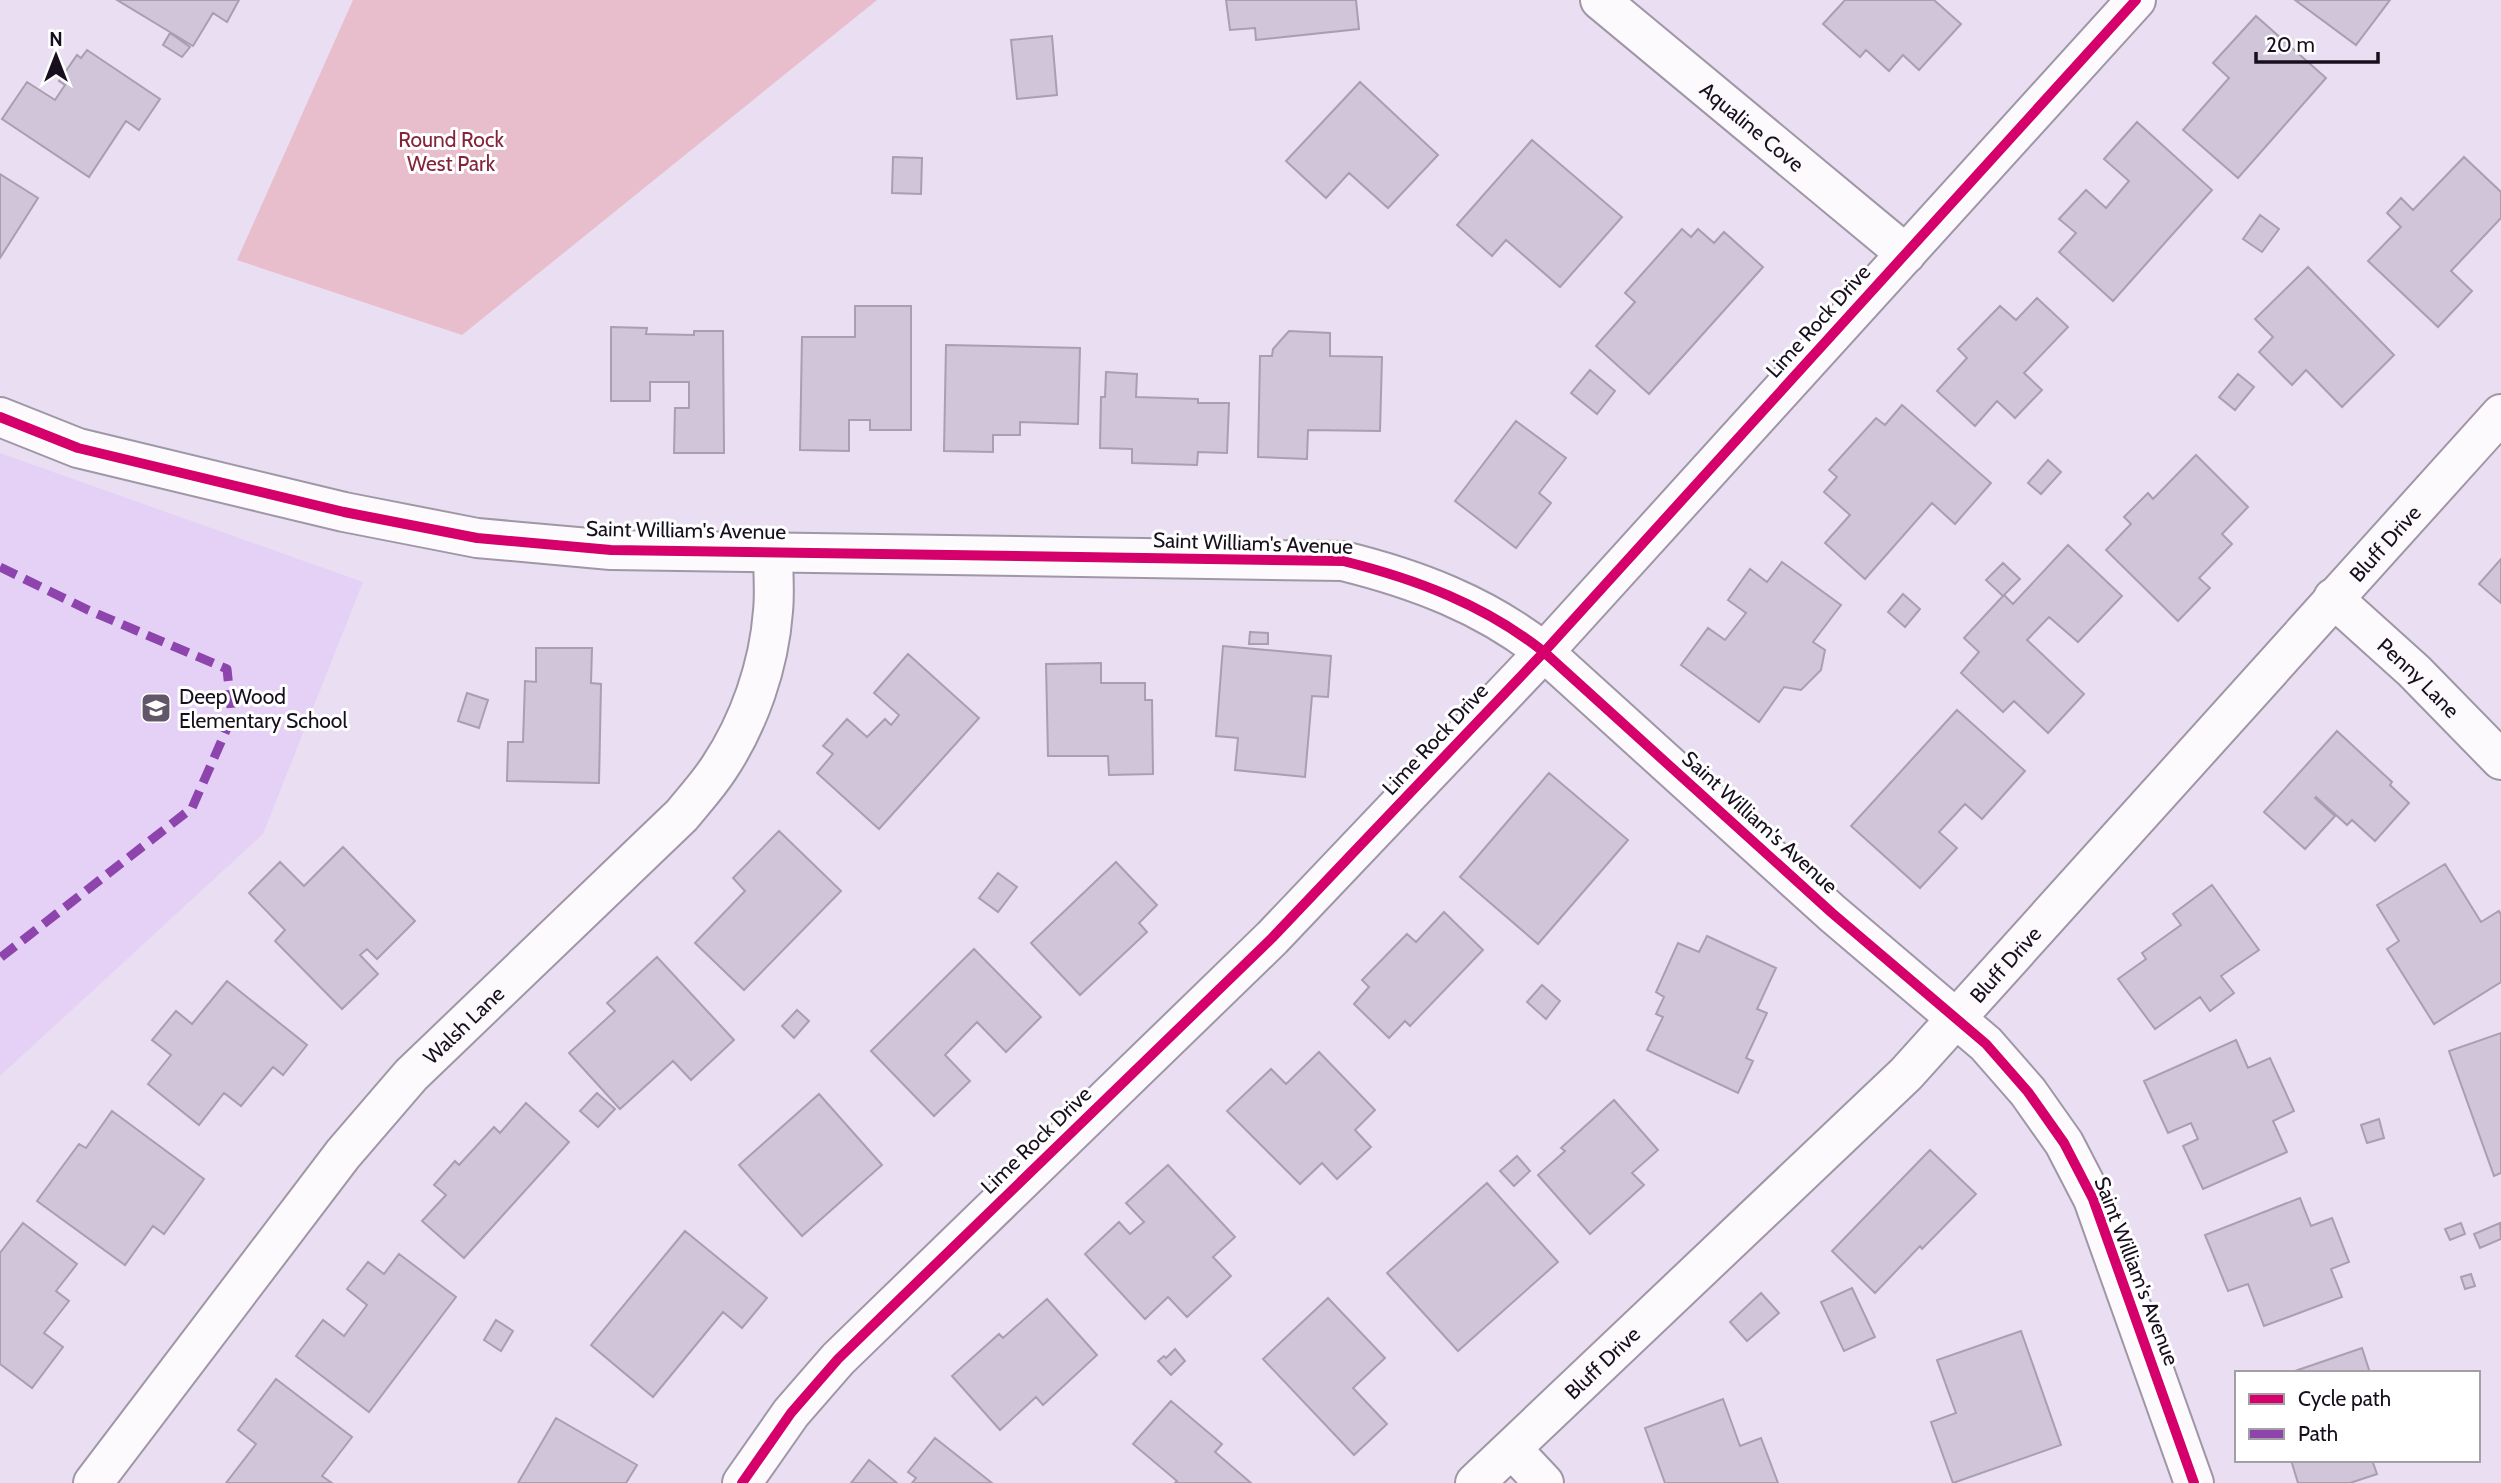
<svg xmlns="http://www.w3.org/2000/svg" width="2501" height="1483" font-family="Cabin,sans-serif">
  <rect width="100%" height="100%" fill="#e9def2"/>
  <path fill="#e6d1f6" d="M0,453L363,582L263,834L0,1076Z"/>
  <path fill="#e8becc" d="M353,0H877L462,335L237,260Z"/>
  <path fill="#d1c5da" stroke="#a89faf" stroke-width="2" d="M117,0H239L227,22L213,13L193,46Z
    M1226,0H1356L1359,29L1256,40L1255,28L1230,30Z
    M1845,0H1934L1961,24L1919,70L1903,55L1889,71L1866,50L1860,57L1823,24Z
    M2295,0H2390L2356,45Z
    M2256,16L2326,78L2238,178L2183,130L2229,78L2213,63Z
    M170,33L190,47L182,57L163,45Z
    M1052,36L1057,95L1017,99L1011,40Z
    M87,50L160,99L139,130L126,121L89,177L2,119L27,82L55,100L65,85L59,81L77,55L81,58Z
    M1360,82L1438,155L1388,208L1349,173L1326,198L1286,161Z
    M2137,122L2212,190L2113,301L2059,252L2076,233L2059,219L2086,190L2106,208L2129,181L2104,159Z
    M1532,140L1622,217L1560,287L1506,240L1492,256L1457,225Z
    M893,157L922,158L921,194L892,193Z
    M2464,157L2501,192V218L2451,271L2472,291L2438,327L2368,261L2401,227L2387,213L2401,198L2413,210Z
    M0,174L38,198L0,258Z
    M2260,215L2279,229L2262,252L2243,239Z
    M1682,229L1691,237L1698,229L1714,243L1724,232L1763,267L1649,394L1596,346L1635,302L1625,293Z
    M2308,267L2394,355L2342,407L2306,370L2292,385L2259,352L2273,337L2255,319Z
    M2037,298L2068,327L2024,373L2042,390L2015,418L1997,401L1975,426L1937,391L1967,358L1958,349L2000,306L2016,320Z
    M855,306H911V430H870V420H849V451L800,450L802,337H855Z
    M611,327L647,328L646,334L694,335V331H723L724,453H674L675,408H689V382H650V401H611Z
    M1289,331L1330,333V356L1382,357L1380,431L1308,430L1307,459L1258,457L1260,356H1272L1273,349Z
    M946,345L1080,348L1078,424L1020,422V435H993V452L944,451Z
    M1590,370L1615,391L1597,414L1571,393Z
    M1106,372L1137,374L1136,397L1198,399V403H1229L1227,453L1198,452L1197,465L1132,463V449L1100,448L1101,397H1105Z
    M2238,374L2254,387L2235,410L2219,397Z
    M1902,405L1991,483L1955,524L1932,503L1865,579L1825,543L1850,515L1824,492L1837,477L1829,470L1876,418L1885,425Z
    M1516,421L1566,458L1539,493L1551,503L1516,548L1455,501Z
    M2196,455L2248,507L2222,534L2232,544L2199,578L2210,588L2178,621L2106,550L2131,524L2124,517L2148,493L2153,499Z
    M2048,460L2061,472L2041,494L2028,483Z
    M2068,545L2122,596L2078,642L2049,617L2027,640L2084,694L2048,733L2014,701L2003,712L1961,673L1979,652L1964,638L2003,596L1986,580L2003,563L2020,579L2004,595L2013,604Z
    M2501,559V603L2479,584Z
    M1782,562L1841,605L1813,642L1825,650L1821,670L1801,690L1784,687L1759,722L1681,665L1708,628L1725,640L1746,613L1728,600L1750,569L1767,582Z
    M1903,594L1920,609L1905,627L1888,612Z
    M1250,632L1268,633V644H1249Z
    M1223,646L1331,656L1328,697L1312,696L1305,777L1235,770L1238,738L1216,736Z
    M536,648H592L591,683L601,684L599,783L507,781L508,742H523L525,681L536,682Z
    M908,654L979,718L879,829L817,773L833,754L823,746L847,719L867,737L885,719L891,725L899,715L874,693Z
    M1101,663V683H1145V700H1152L1153,774L1109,775L1108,756H1048L1046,664Z
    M467,693L488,700L479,728L458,721Z
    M1957,710L2025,771L1982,819L1965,804L1939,832L1957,848L1920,888L1851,826Z
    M2337,731L2392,782L2390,785L2409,803L2375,841L2352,820L2347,825L2316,797L2315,798L2335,816L2305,849L2264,812Z
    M1549,773L1628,840L1538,944L1460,877Z
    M779,831L841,891L744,990L695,943L745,891L733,878Z
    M343,847L415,921L377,959L367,949L360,955L378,974L342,1009L275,941L285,930L249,893L280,862L304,886Z
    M1116,862L1157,905L1139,923L1147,932L1080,995L1031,943Z
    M2445,864L2481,922L2499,911L2501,915V982L2434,1024L2387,949L2399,941L2377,905Z
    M998,873L1017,887L998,912L979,898Z
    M2212,885L2259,950L2221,976L2234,993L2210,1011L2200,997L2155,1029L2118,979L2146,959L2142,953L2181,925L2173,914Z
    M1444,912L1483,950L1410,1026L1405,1021L1389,1038L1354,1004L1369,987L1362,980L1407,934L1416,942Z
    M1707,936L1776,968L1757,1009L1767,1013L1746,1058L1753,1061L1738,1093L1647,1050L1663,1017L1656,1014L1664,997L1656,992L1678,943L1699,952Z
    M974,949L1041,1017L1006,1052L977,1022L945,1055L970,1081L934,1116L871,1051Z
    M657,957L734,1040L691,1080L673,1061L620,1109L569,1053L615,1011L607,1003Z
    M227,981L307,1045L283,1075L273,1067L241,1106L224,1093L199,1125L148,1084L171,1055L152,1040L176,1011L192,1024Z
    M1542,985L1560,1001L1546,1019L1527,1002Z
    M797,1010L809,1021L794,1038L782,1026Z
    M2501,1033V1173L2494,1176L2449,1051Z
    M2236,1040L2248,1068L2270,1058L2294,1111L2273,1121L2287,1152L2203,1189L2183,1146L2198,1139L2191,1123L2168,1133L2144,1081Z
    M1319,1052L1375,1110L1355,1130L1371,1147L1337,1179L1322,1163L1300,1184L1227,1111L1271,1069L1286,1084Z
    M597,1093L615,1109L598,1127L580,1111Z
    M819,1094L882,1165L802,1236L739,1165Z
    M1614,1100L1658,1150L1632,1173L1644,1185L1590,1234L1538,1175L1565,1151L1561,1148Z
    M526,1103L569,1142L464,1258L422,1221L446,1195L434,1185L455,1161L459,1165L494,1127L500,1133Z
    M112,1111L204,1179L164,1234L153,1226L125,1265L37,1201L79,1144L86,1148Z
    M2379,1119L2384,1138L2367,1143L2361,1125Z
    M1930,1150L1976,1194L1922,1249L1920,1246L1875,1293L1832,1251Z
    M1517,1156L1530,1171L1514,1186L1500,1171Z
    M1168,1165L1235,1237L1213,1257L1231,1276L1187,1317L1168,1297L1145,1319L1085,1254L1119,1222L1130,1234L1144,1222L1126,1203Z
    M1487,1183L1558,1262L1458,1351L1387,1273Z
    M2300,1198L2311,1226L2332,1218L2349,1262L2331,1269L2342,1297L2264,1326L2248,1284L2228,1291L2205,1235Z
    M23,1223L77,1264L56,1291L69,1301L44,1333L63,1347L32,1388L0,1364V1253Z
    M2461,1223L2465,1234L2450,1240L2445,1229Z
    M2500,1223L2501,1239L2480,1248L2474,1234Z
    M685,1231L767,1298L742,1328L723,1312L653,1397L591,1345Z
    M399,1254L456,1297L369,1412L296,1356L323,1320L344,1336L367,1305L347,1289L368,1262L384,1274Z
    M2471,1274L2475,1286L2465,1289L2461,1277Z
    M1852,1288L1875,1337L1844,1351L1821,1302Z
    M1761,1293L1779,1313L1747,1341L1730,1322Z
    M1328,1298L1385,1358L1353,1388L1387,1424L1354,1455L1263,1359Z
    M1047,1299L1097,1355L1043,1405L1036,1397L1000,1430L952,1376L999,1334L1003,1338Z
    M496,1320L513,1331L501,1351L484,1340Z
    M2021,1331L2061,1445L1953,1483L1931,1422L1956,1413L1937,1360Z
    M2362,1348L2370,1373L2292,1372Z
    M1175,1349L1185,1361L1171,1375L1158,1361L1164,1356L1166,1358Z
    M276,1379L352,1437L322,1476L332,1483H226L256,1444L238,1430Z
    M1723,1399L1740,1446L1761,1438L1778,1483H1665L1645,1428Z
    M1171,1401L1222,1444L1215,1452L1251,1483H1175L1177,1481L1133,1444Z
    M556,1418L637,1465L626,1483H518Z
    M935,1438L992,1483H912L916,1478L908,1472Z
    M869,1460L897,1483H851Z
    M2291,1460H2372L2377,1474L2350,1483H2298Z"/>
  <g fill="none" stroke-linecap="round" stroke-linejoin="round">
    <g stroke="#9f96a6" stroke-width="42">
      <g id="minor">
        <path id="s1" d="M1600,0L1906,254"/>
        <path d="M0,417L78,448L344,512L477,538L611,550L1343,561C1416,579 1485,605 1544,652L1832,913L1986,1044L2028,1092L2064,1143L2093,1199L2194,1483"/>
        <path id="s2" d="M2333,598L2414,671L2501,760"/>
        <path d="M1512,1449L1544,1483"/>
        <path id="s3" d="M93,1483L343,1154L411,1075L682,815C694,800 708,785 719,768C749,723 769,666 773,611C775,592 773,572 773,552"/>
        <path d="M742,1483L791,1413L838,1359L1272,938L1544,652L2136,0"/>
        <path id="s4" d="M1475,1483L1906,1074L2501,414"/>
      </g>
    </g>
    <use href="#minor" stroke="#fcfafd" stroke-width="38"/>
    <path stroke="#8e44ad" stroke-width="9" stroke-dasharray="18 9" stroke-linecap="butt" d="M0,567L88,610L227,669L232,717L192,808L0,958"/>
    <g stroke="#fff" stroke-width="15">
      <path id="cycleway" d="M0,417L78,448L344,512L477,538L611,550L1343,561C1416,579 1485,605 1544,652L1832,913L1986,1044L2028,1092L2064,1143L2093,1199L2194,1483
        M742,1483L791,1413L838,1359L1272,938L1544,652L2136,0"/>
    </g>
    <use href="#cycleway" stroke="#d6006c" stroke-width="10"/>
  </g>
  <defs>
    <g id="school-square" transform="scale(1.575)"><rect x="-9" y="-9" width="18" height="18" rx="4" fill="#615768" stroke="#fff"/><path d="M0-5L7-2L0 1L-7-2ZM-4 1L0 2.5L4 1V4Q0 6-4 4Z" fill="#fff"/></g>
  </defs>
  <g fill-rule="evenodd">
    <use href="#school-square" x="156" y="708"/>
  </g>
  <g text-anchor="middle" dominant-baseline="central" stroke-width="6" stroke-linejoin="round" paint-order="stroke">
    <g font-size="21" fill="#180f1e" stroke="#fff">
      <text stroke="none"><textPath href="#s1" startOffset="198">Aqualine Cove</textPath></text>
      <text transform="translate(1818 321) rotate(-48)">Lime Rock Drive</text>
      <text transform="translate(686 530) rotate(1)">Saint William's Avenue</text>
      <text transform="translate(1253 543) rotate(2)">Saint William's Avenue</text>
      <text stroke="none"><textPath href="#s4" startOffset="1309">Bluff Drive</textPath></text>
      <text stroke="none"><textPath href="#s2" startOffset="117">Penny Lane</textPath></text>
      <text transform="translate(1435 739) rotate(-47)">Lime Rock Drive</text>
      <text transform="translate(1760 822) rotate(42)">Saint William's Avenue</text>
      <text stroke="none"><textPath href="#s4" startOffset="742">Bluff Drive</textPath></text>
      <text stroke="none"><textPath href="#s3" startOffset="590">Walsh Lane</textPath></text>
      <text transform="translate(1036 1140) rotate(-44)">Lime Rock Drive</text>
      <text transform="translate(2137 1271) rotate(69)">Saint William's Avenue</text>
      <text stroke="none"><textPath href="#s4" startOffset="175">Bluff Drive</textPath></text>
    </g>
    <g font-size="21" fill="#83243b" stroke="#fff">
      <text x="451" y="139">Round Rock<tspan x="451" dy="24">West Park</tspan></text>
    </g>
    <g font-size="21" fill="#180f1e" stroke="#fff" text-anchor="start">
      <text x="179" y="696">Deep Wood<tspan x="179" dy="24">Elementary School</tspan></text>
    </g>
  </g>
  <rect x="2235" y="1371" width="245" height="91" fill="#ffffff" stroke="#a39fa5" stroke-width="2"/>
  <rect x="2249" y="1394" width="35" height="10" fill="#d6006c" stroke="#a39fa5" stroke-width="2"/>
  <text x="2298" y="1406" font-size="21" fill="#180f1e">Cycle path</text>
  <rect x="2249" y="1429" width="35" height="10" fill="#8e44ad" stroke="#a39fa5" stroke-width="2"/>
  <text x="2298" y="1441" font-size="21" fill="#180f1e">Path</text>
  <g transform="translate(56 56)" stroke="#ffffff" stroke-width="5" paint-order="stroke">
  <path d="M0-5L12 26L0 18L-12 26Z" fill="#180f1e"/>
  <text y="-10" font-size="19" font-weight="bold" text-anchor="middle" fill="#180f1e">N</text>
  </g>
  <path d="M2256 52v10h122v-10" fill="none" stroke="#180f1e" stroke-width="3.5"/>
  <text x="2266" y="52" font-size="21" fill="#180f1e" stroke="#ffffff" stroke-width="5" paint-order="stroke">20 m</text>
</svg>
